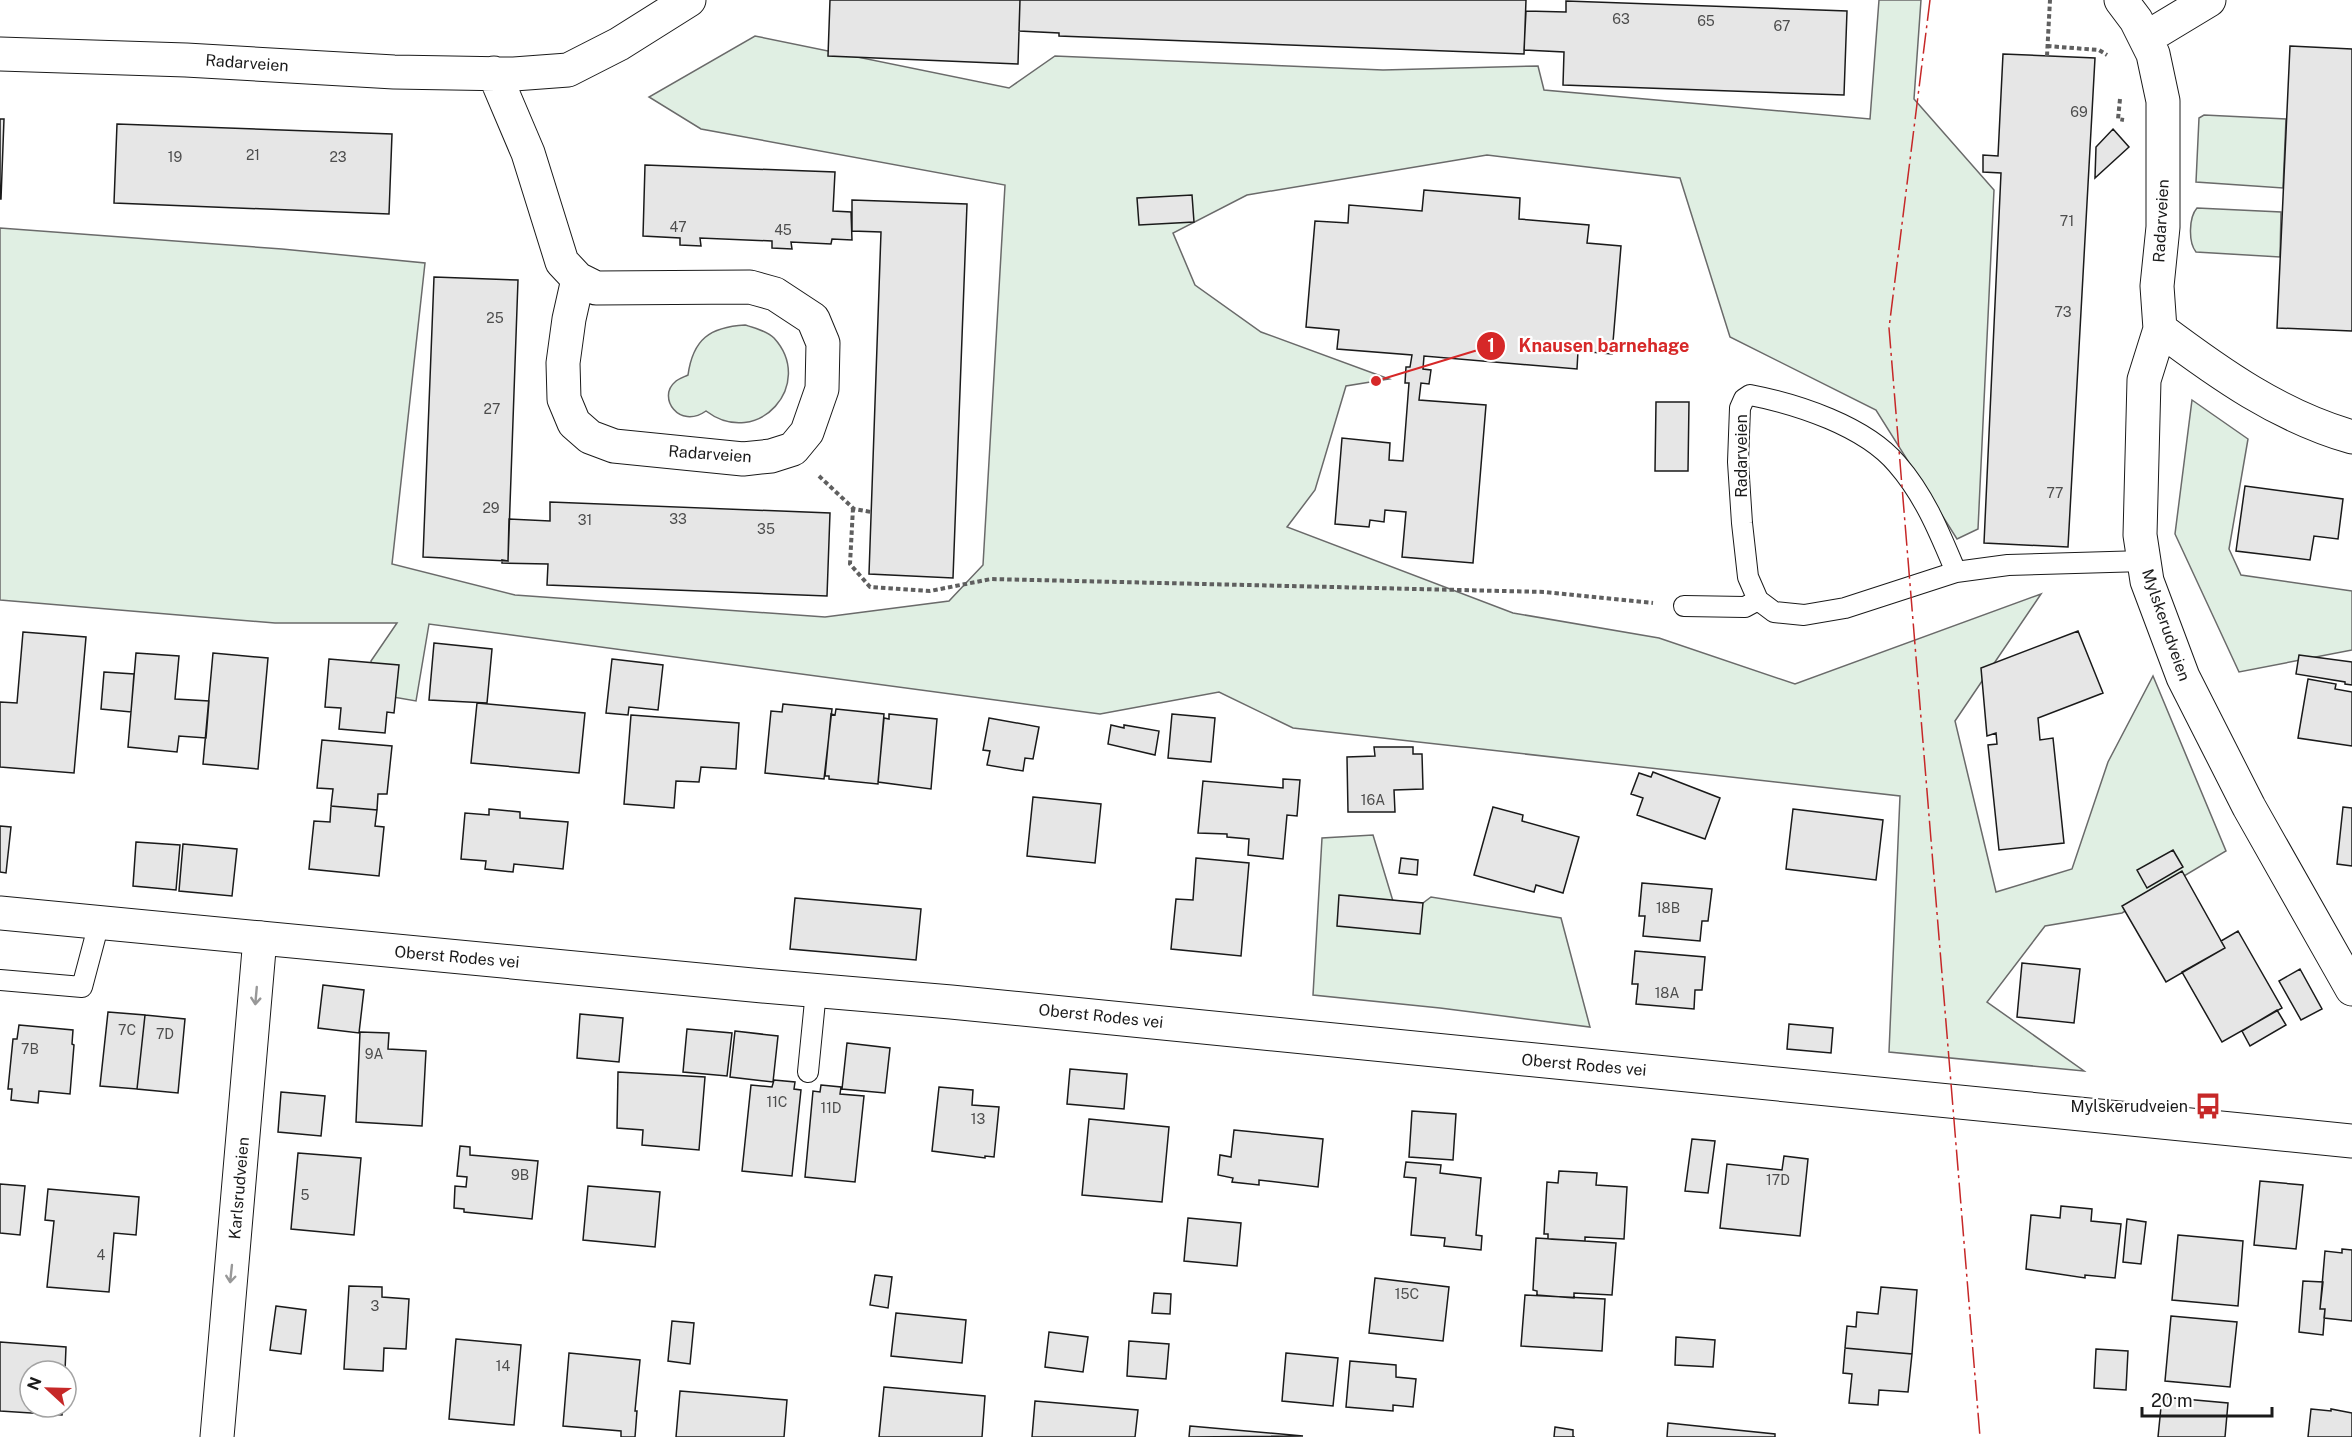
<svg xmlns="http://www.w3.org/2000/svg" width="2352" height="1437" font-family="'Public Sans',sans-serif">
  <rect width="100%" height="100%" fill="#fff"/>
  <path fill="#e0efe3" stroke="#6a6a6a" stroke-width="1.5" d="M1879,0H1921L1914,99L1994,190L1978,529L1957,539L1876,410L1730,337L1680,178L1487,155L1247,195L1173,233L1195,285L1261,332L1389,379L1346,386L1315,490L1287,527L1513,613L1659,638L1795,684L2041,594L1955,721L1996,892L2072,869L2108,762L2153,676L2226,851L2122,913L2045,926L1987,1002L2084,1071L1889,1052L1900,796L1293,728L1219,692L1100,714L429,624L416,701L376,694L371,661L397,623H275L0,600V228L282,249L425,263L392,564L515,595L825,617L949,601L983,565L1005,185L701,129L649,97L755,36L1009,88L1055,56L1383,70L1538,66L1544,90L1870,119Z
    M2204,115L2286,119L2283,188L2196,182L2199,118Z
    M2197,208L2281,212L2280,257L2196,252C2188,242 2189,217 2197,208Z
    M745,325C755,328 767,331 774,338C816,384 758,450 706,411C679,430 657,397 675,382C678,379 684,377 688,375C693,339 710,327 745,325Z
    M2192,400L2248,439L2229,549L2241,575L2352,591V650L2239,672L2175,534Z
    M1373,835L1399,921L1431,897L1561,918L1590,1027L1440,1008L1313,995L1322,838Z"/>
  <path fill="#e6e6e6" stroke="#1a1a1a" stroke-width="1.5" d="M830,0H1020L1018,64L828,56Z
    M1020,0H1526L1524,54L1059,36V33L1019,31Z
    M1566,1L1847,11L1844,95L1563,85L1564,52L1524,50L1526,11L1566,12Z
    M2290,46L2352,49V331L2277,328Z
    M2003,54L2095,58L2068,547L1984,543L2001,173L1983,172V155L1998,156Z
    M0,119H4L1,199H0Z
    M117,124L392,134L389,214L114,203Z
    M2113,129L2129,147L2095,178L2096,147Z
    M645,165L835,172L833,211L851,212L852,240L832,239L831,244L791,242L792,249L772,248V241L700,238L701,246L680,245V238L643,236Z
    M1424,190L1520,198L1519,219L1589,225L1587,243L1621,246L1612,354L1578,351L1577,369L1424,356L1423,369L1431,370L1429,384L1421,383L1419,400L1486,405L1473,563L1402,557L1406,512L1385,510L1384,522L1370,520L1369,527L1335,524L1342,438L1390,443L1389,460L1403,461L1409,383H1405L1406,367H1410L1412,355L1337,349L1339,330L1306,327L1315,221L1348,223L1349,205L1422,211Z
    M1192,195L1194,222L1139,225L1137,198Z
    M852,200L967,204L953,578L869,574L881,232L852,231Z
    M434,277L518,280L508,561L423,557Z
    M1656,402H1689L1688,471H1655Z
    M2245,486L2343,499L2338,539L2314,536L2310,560L2236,551Z
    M550,502L830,513L827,596L547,585L548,564L502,563V560L508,561L509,519L550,521Z
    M2078,631L2103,693L2038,718L2040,740L2053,738L2064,843L1999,850L1988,745L1997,744L1996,733L1987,736L1981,668Z
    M23,632L86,637L74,773L0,767V702L17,703Z
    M434,643L492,649L487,703L429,700Z
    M136,653L179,656L175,699L209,701L206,738L179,736L177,752L128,747Z
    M213,653L268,658L258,769L203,764Z
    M2299,655L2352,662V685L2345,684V682L2296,674Z
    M329,659L399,665L394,713L387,712L385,733L339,729L341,708L325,707Z
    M612,659L663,665L658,710L629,707L628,715L606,713Z
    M104,672L134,674L131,712L101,709Z
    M2308,679L2336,684L2335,689L2352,692V746L2298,738Z
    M477,703L585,713L579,773L471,763Z
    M783,704L832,709L824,779L765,773L771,711L782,712Z
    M836,709L884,714L878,784L829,779V776H825L831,714L835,715Z
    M889,714L937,719L931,789L878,782L884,718L889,719Z
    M1172,714L1215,718L1211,762L1168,758Z
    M631,715L739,723L736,769L701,767L699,782L676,781L674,808L624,804Z
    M989,718L1039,727L1033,759L1025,758L1023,771L987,765L990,751L983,750Z
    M1111,725L1124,728V725L1159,731L1155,755L1108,744Z
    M322,740L392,746L387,794H378L377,810L331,806L333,789L317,788Z
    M1374,747H1413V754H1422L1423,789L1394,790L1395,812H1348L1347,757L1375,756Z
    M1653,772L1720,798L1705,839L1637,815L1643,798L1631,794L1639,773L1651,777Z
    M1283,779L1300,780L1297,816L1287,815L1283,859L1248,855L1249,839L1227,837V834L1198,833L1203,781L1283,788Z
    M1033,797L1101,804L1095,863L1027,856Z
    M331,806L377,810L375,826L384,827L379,876L309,869L314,821L330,822Z
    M1493,807L1523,815L1522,821L1579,837L1563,893L1536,885L1534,892L1474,875Z
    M2343,807L2352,808V866L2337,864Z
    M489,809L520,812V818L568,822L563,869L514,864L513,872L485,869L486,861L461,859L465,813L489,815Z
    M1793,809L1883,820L1876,880L1786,869Z
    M0,826L11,827L6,873L0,872Z
    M136,842L180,845L176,890L133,886Z
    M183,844L237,849L232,896L179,891Z
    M2173,850L2183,867L2147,888L2137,870Z
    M1196,858L1249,863L1241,956L1171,949L1176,899L1193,900Z
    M1401,858L1418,860L1417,875L1399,873Z
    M2182,871L2225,948L2166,982L2122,906Z
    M1642,883L1712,889L1708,921H1702L1700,941L1643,936L1645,916H1639Z
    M1339,895L1423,903L1420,934L1337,926Z
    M795,898L921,909L916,960L790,949Z
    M2238,931L2282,1008L2222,1042L2182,972L2225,948L2221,941Z
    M1635,951L1705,957L1702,990H1695L1694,1009L1636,1004L1638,984H1632Z
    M2022,963L2080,969L2074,1023L2017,1017Z
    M2300,969L2322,1009L2301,1020L2279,981Z
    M323,985L364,990L359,1033L318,1028Z
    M2277,1010L2286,1025L2250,1046L2242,1031Z
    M108,1012L145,1015L137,1089L100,1086Z
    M580,1014L623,1018L619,1062L577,1058Z
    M145,1015L185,1019L178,1093L137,1089Z
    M1789,1024L1833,1028L1831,1053L1787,1049Z
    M19,1025L73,1030L72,1044L74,1045L70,1094L39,1091L38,1103L11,1100L12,1089H8L13,1039H17Z
    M687,1029L732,1033L727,1076L683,1072Z
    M735,1031L778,1036L773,1082L730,1077Z
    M360,1032L389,1033L388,1049L426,1051L422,1126L356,1122Z
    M847,1043L890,1048L885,1093L842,1089Z
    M1070,1069L1127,1074L1124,1109L1067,1104Z
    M618,1072L705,1077L699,1150L642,1145L643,1130L617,1128Z
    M774,1080L795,1082L794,1089L801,1090L792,1176L742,1171L751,1085L772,1087Z
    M821,1085L841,1087L840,1094L864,1096L855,1182L805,1177L813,1091L820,1092Z
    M939,1087L973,1090L972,1105L999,1107L994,1157L985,1156V1158L932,1151Z
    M281,1092L325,1096L321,1136L278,1132Z
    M1412,1111L1456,1114L1453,1160L1409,1157Z
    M1089,1119L1169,1127L1162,1202L1082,1195Z
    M1234,1130L1323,1139L1318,1187L1259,1180V1185L1232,1182L1233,1178L1218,1175L1220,1155L1231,1157Z
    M1692,1139L1715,1141L1708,1193L1685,1191Z
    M460,1146L470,1147V1155L538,1161L532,1219L464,1212V1209L454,1208L455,1186L466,1187L467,1177L457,1176Z
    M298,1153L361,1158L354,1235L291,1229Z
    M1784,1156L1808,1159L1800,1236L1720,1228L1727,1164L1782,1170Z
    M1406,1162L1441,1165L1440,1173L1481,1178L1476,1235L1482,1236L1481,1250L1444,1246L1445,1238L1411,1235L1416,1178L1404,1177Z
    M1559,1171L1597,1173L1596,1185L1627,1187L1624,1239L1585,1237V1241L1548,1239V1234H1544L1547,1182L1558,1183Z
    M2260,1181L2303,1185L2296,1249L2254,1245Z
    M0,1184L25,1186L20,1235L0,1233Z
    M588,1186L660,1192L655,1247L583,1240Z
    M48,1189L139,1197L136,1235L114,1233L109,1292L47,1287L54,1221L45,1220Z
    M2061,1206L2092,1209L2091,1221L2121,1224L2115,1278L2085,1275V1278L2026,1269L2031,1215L2060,1218Z
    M1188,1218L1241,1223L1237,1266L1184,1261Z
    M2127,1219L2146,1222L2141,1264L2123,1262Z
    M2178,1235L2243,1241L2238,1306L2172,1300Z
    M1536,1238L1616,1243L1612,1295L1574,1293V1298L1537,1295V1291L1533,1290Z
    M2342,1249L2352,1250V1321L2324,1318L2325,1309H2320L2325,1251L2342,1253Z
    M875,1275L892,1277L888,1308L870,1305Z
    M1375,1278L1449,1287L1443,1341L1369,1333Z
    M2303,1281L2323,1282L2320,1309H2325L2323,1335L2299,1332Z
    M349,1286L382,1287V1297L409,1299L406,1349L384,1348L383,1371L344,1369Z
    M1881,1287L1917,1290L1912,1354L1845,1348L1847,1326L1856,1327L1857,1312L1878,1314Z
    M1154,1293L1171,1294L1170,1314L1152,1313Z
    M1525,1295L1605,1299L1602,1351L1521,1346Z
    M276,1306L306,1310L301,1354L270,1350Z
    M896,1313L966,1320L962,1363L891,1356Z
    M2171,1316L2237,1322L2230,1387L2165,1381Z
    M672,1321L694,1323L690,1364L668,1361Z
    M1049,1332L1088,1337L1083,1372L1045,1367Z
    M1676,1337L1715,1340L1713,1367L1675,1365Z
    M456,1339L521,1345L514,1425L449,1419Z
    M1129,1341L1169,1344L1166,1379L1127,1376Z
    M0,1342L66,1347L65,1371H30V1407H63L62,1415L0,1411Z
    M1845,1348L1912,1354L1908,1392L1879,1390L1878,1405L1849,1403L1852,1374L1843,1373Z
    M2096,1349L2128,1351L2126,1390L2094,1388Z
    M569,1353L640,1360L635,1411H637L635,1437H621V1431L563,1426Z
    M1286,1353L1338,1358L1333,1406L1282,1401Z
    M1350,1361L1396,1365V1377L1416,1379L1413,1407L1393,1405V1411L1346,1407Z
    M884,1387L985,1396L982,1437H879Z
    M680,1391L787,1400L784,1437H676Z
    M2162,1397L2228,1403L2225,1437H2158Z
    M1035,1401L1138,1410L1135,1437H1032Z
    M2311,1409L2331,1411V1409L2352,1413V1437H2308Z
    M1668,1423L1775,1434V1437H1667Z
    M1190,1426L1303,1436L1189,1437Z
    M1555,1427L1573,1430V1437H1575H1554Z"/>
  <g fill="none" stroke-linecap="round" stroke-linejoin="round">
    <g stroke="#1a1a1a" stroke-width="22">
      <path id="service" d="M1956,572C1940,534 1925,496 1897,464C1865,426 1797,404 1750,395L1744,399L1740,408L1738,462L1742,523L1748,577L1758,600L1774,612L1804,615L1845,608L1956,572L2008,565L2144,561
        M1684,606L1745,607L1758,600
        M0,980L82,987L99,923
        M808,1072L816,991"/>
    </g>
    <g stroke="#1a1a1a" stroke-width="35">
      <path id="minor" d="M2121,0L2136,20L2153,54L2163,101V227L2157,286L2160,329C2220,374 2279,416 2352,437
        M2146,38L2209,0
        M0,54L186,60L394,72L514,74L568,70L619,44L689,0
        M494,73L528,153L562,262L578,279L596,288L750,287L775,294L813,319L823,343L822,389L807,432L793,449L771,456L743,459L614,446L590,437L574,423L564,399L563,363L569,319L578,279
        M2160,329L2144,380L2140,535L2147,581L2183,677L2249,807L2352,989
        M217,1437L260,938"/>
    </g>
    <g stroke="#1a1a1a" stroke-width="35">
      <path id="tertiary" d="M0,913L763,986L951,1002L2352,1141"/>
    </g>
    <path stroke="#5f5f5f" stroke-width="4" stroke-dasharray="4.5 3" stroke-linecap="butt" d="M2047,46L2099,50L2107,55
      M2047,56L2050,0
      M2120,99L2118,119L2124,120
      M819,476L854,509L871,512
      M853,508L850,564L870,587L930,591L991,579L1545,592L1653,603"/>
    <use href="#service" stroke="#fff" stroke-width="20"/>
    <use href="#minor" stroke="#fff" stroke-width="33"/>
    <use href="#tertiary" stroke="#fff" stroke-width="33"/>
    <path stroke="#c62828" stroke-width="1.5" stroke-dasharray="21 4.5 3 4.5" stroke-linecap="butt" d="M1930,0L1889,328L1980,1437"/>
  </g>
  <defs><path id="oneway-shaft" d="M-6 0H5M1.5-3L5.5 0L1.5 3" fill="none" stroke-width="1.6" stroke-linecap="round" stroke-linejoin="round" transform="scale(1.5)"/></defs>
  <g stroke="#989898">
    <use href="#oneway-shaft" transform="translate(256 996) rotate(95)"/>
    <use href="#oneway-shaft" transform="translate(231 1274) rotate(96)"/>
  </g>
  <defs>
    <g id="bus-bare" transform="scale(2.07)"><path d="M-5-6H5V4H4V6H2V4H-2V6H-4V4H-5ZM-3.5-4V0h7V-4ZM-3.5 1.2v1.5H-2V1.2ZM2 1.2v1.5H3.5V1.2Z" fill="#c62828" stroke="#fff" stroke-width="2.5" paint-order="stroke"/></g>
  </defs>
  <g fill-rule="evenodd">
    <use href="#bus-bare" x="2208" y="1106"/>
  </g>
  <g text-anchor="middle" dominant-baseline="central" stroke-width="4.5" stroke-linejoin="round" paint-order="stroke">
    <g font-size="14" fill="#4d4d4d">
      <text x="1621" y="19">63</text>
      <text x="1706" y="21">65</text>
      <text x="1782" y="26">67</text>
      <text x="2079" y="112">69</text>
      <text x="253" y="155">21</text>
      <text x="175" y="157">19</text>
      <text x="338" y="157">23</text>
      <text x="2067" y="221">71</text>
      <text x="678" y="227">47</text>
      <text x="783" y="230">45</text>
      <text x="2063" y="312">73</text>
      <text x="495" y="318">25</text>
      <text x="492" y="409">27</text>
      <text x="2055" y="493">77</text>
      <text x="491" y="508">29</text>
      <text x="678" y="519">33</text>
      <text x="585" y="520">31</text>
      <text x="766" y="529">35</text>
      <text x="1373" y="800">16A</text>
      <text x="1668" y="908">18B</text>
      <text x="1667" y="993">18A</text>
      <text x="127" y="1030">7C</text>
      <text x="165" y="1034">7D</text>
      <text x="30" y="1049">7B</text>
      <text x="374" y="1054">9A</text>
      <text x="777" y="1102">11C</text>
      <text x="831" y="1108">11D</text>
      <text x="978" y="1119">13</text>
      <text x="520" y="1175">9B</text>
      <text x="1778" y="1180">17D</text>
      <text x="305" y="1195">5</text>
      <text x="101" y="1255">4</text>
      <text x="1407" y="1294">15C</text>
      <text x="375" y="1306">3</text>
      <text x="503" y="1366">14</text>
    </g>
    <g font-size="16" fill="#1a1a1a" stroke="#fff">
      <text transform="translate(247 63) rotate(4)">Radarveien</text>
      <text transform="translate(2161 221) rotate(-87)">Radarveien</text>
      <text transform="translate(710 454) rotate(4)">Radarveien</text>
      <text transform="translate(1741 456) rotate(-90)">Radarveien</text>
      <text transform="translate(2166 625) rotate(71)">Mylskerudveien</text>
      <text transform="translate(457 957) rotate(5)">Oberst Rodes vei</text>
      <text transform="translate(1101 1016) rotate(6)">Oberst Rodes vei</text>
      <text transform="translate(1584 1065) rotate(5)">Oberst Rodes vei</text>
      <text transform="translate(239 1188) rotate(-85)">Karlsrudveien</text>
    </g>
    <g font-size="16" fill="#1a1a1a" stroke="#fff" text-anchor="end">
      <text x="2188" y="1106">Mylskerudveien</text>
    </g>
  </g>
  <path fill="none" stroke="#d62828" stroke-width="2" d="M1376 381L1491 346"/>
  <g fill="#d62828" stroke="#fff" stroke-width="2">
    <circle cx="1376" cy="381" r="6"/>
    <circle cx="1491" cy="346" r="15"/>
  </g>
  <g font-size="18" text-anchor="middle" font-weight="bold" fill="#fff">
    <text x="1491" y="352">1</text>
  </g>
  <g font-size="18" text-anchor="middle" font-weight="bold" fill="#d62828" stroke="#fff" stroke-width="4.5" stroke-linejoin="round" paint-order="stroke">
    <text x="1604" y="352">Knausen barnehage</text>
  </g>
  <g transform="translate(48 1389) rotate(292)"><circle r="28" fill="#ffffff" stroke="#a3a3a3" stroke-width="1.5"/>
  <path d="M0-4.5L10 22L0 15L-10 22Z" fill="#c62828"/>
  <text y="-9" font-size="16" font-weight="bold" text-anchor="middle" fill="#1a1a1a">N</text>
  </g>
  <path d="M2142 1407v9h130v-9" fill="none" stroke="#1a1a1a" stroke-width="3"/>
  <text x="2151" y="1407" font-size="18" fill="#1a1a1a" stroke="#ffffff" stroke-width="4.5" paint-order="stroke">20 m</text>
</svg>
